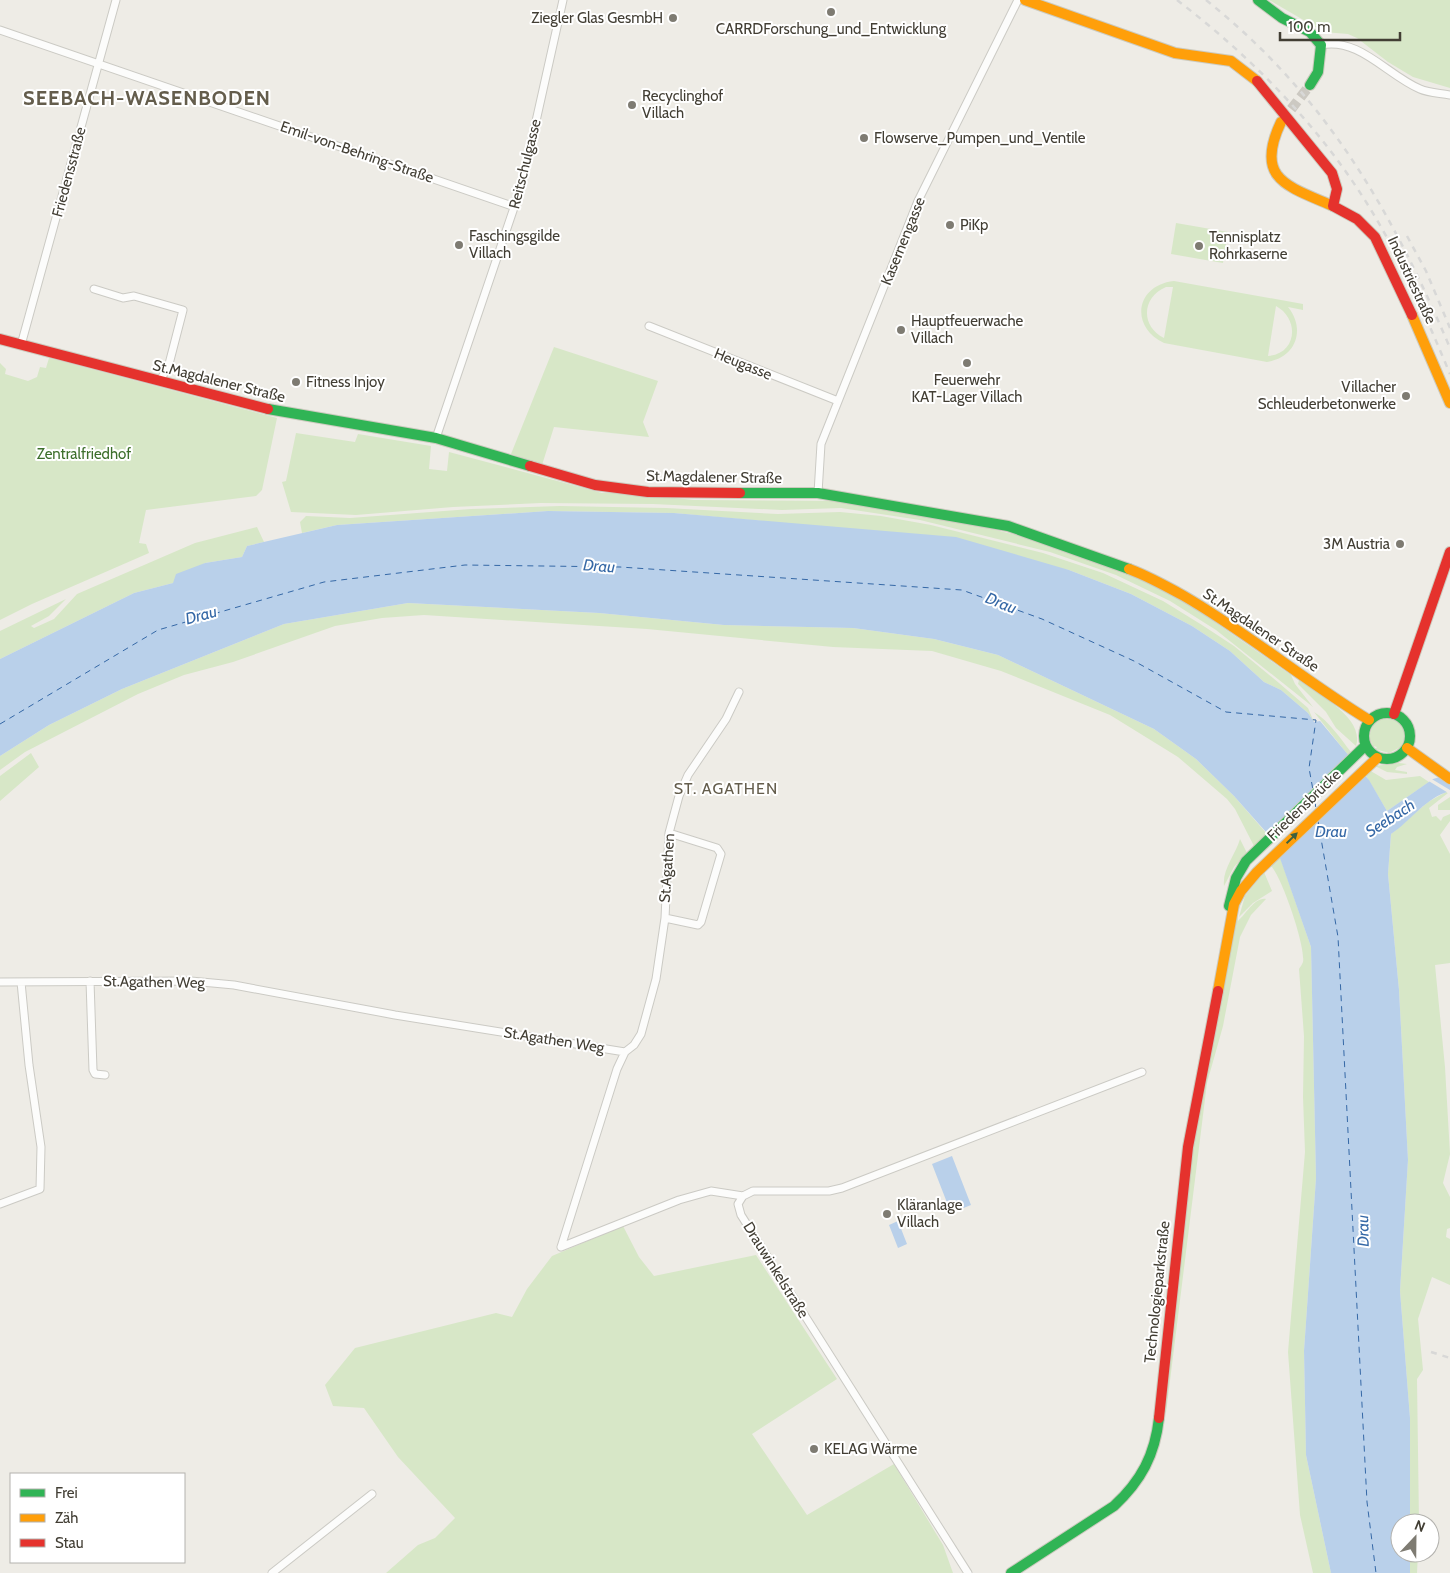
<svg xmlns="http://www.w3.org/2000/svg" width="1450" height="1573" font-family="Cabin,sans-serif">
  <rect width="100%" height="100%" fill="#eeece6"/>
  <path fill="#d7e7c7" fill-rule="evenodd" d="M1269,0H1450V88L1413,77L1388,62L1357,38L1348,34L1324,32Z
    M1176,223L1228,232L1223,263L1171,254Z
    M1174,281L1303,304V310L1288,307C1306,329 1296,358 1267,362L1164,343C1129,326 1136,285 1174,281ZM1166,287H1173L1164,338C1140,326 1142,297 1166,287ZM1276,306C1300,319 1297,354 1268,356Z
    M554,347L658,381L643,422L649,437L554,427L542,465L511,454Z
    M49,358L277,418L262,490L256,496L146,510L139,543L146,544L149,553L32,604L0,620V363L6,369L5,374L28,381L37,377L40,367L46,368Z
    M296,433L355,442L358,434L431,446L429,469L447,471L449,452L602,493H626L694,500L848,501L948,518L1020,536L1135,576L1177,596L1291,675L1295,684L1313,707L1216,630L1170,601L1116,575L1050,552L920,520L841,508L782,510L653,504L541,503L453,507L356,515L291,512L282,482L286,481Z
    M560,506L666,508L778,514L840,512L881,516L931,525L1043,553L1103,573L1163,601L1202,625L1234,646L1279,683L1308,708L1314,722L1308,713L1281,690L1264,682L1230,651L1192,626L1131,594L1069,570L761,521L674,513L548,511L337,525L302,533L300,522L306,516L350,518L471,509Z
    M257,527L264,542L247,546L242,557L205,563L173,583L134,593L0,659V631L66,599L49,616L31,626L34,628L54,619L77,594L195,543Z
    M408,603L599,613L724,625L853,628L934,639L998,655L1154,729L1196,759L1234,796L1267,834L1254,846L1235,809L1227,799L1178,757L1110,715L1001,671L932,651L833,647L647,629L424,615L382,618L335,626L233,662L184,675L138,694L25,752L0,770V756L49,725L122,689L284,624Z
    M1299,680C1319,695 1365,718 1356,746L1336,728L1326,712L1298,684Z
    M1314,712C1329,721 1340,738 1351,752L1348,755Z
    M1386,717L1401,723L1406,735L1401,747L1389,753L1375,749L1377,747L1373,746L1369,737L1373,724Z
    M31,753L39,767L0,801V776Z
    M1399,763L1407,764L1397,767L1395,770L1407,772V774L1387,772L1375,766Z
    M1369,770L1386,780L1420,776L1429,782L1387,811L1365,774Z
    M1446,792L1448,793L1429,808L1432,817L1436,816L1441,821L1443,817L1450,814V821L1440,835L1450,854V963L1435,965L1445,1067L1450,1154L1443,1183L1450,1197V1228L1447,1229L1446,1237L1450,1239V1285L1432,1277L1418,1319L1423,1370L1417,1379L1419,1523H1410V1418L1400,1291L1408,1160L1399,990L1388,874L1391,834L1428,802Z
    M1450,797V810H1438V805Z
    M1240,839L1247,853L1234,867L1224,886C1222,869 1236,854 1240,839Z
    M1280,857L1311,947L1316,1178L1304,1351L1306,1455L1331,1573H1313L1300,1515L1288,1352L1305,1152L1303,1097L1304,1036L1299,969C1300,967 1302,965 1303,962C1306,947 1282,877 1271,866Z
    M1264,872L1272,891L1253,903L1239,917L1245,896Z
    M1247,890L1237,913L1238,921C1246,914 1255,897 1266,899L1251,915L1240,937L1223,1026L1207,1083L1166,1413L1164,1410L1195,1124L1236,909Z
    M623,1226L639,1257L654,1276L756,1255L837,1379L752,1434L807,1515L894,1464L943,1545L953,1573H386L418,1545L435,1538L455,1518L398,1457L364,1408L333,1406L325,1385L355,1348L496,1313L512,1317L527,1289L552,1256Z
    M1410,1553H1418L1417,1573H1410Z"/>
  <path fill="#b9d0ea" d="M548,511L674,513L956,537L1069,570L1131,594L1192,626L1230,651L1264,682L1281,690L1308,713L1314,722L1320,721L1369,780L1387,811L1433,779L1450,774V791C1425,798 1412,820 1391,834L1388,874L1399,990L1408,1160L1400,1291L1410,1418V1523H1400V1553H1410V1573H1331L1306,1455L1304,1351L1316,1178L1311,947L1274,841L1234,796L1196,759L1154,729L998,655L934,639L853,628L724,625L599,613L408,603L284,624L122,689L49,725L0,756V659L134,593L173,583L176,574L205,563L242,557L247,546L337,525Z
    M952,1156L971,1205L951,1213L932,1164Z
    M898,1221L907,1244L898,1248L889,1225Z"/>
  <path fill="#eeece6" d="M1350,753L1366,773L1278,859L1272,843L1265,835Z
    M1430,778L1450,790V794L1427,780Z"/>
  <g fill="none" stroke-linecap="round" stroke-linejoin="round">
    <path stroke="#3568a6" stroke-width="1" stroke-dasharray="6 5" stroke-linecap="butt" d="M0,724L158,630L324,582L465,565L620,567L962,590L1042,619L1134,661L1226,712L1316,720L1309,768L1313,790
      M1315,801L1316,810
      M1318,821L1338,937L1367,1502L1376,1573"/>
    <path stroke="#ccc9c2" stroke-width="10" stroke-dasharray="10 5" stroke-linecap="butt" d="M1282,121L1310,85"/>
    <g stroke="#cbcac4" stroke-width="9">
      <path id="street" d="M0,30L515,207
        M1321,45C1359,37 1387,75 1420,89C1429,93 1440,93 1450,95
        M94,289L123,298L134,296L183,310L169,364L160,381
        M649,326L838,401
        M21,345L116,0
        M436,438L522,184L563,0
        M818,493L821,444L918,201L1018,0
        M665,918L698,925L701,922L721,854L717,848L669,833
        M90,981L93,1070L95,1074L105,1075
        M0,982L191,981L234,985L395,1015L625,1052
        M0,1204L40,1189L41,1147L29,1065L21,982
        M561,1247L617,1069L625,1052L634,1045L641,1034L656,979L665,918L669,833L679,796L688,775L726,719L739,692
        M561,1247L679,1200L711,1191L743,1196
        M272,1573L372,1494
        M968,1573L741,1215L738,1204L743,1196L753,1191H829L842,1188L1142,1072"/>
    </g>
    <g stroke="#cccabe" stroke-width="12">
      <path id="fast" d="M1258,0L1282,18L1310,32L1321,45L1318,72L1310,85
        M268,409L436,438L530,466
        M740,493H818L1008,526L1129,569
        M1364 736a23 23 0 1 1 46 0a23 23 0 1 1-46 0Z
        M1229,906L1236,878L1246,861L1365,746
        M1011,1573L1114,1506C1141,1481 1155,1455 1159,1418"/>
    </g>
    <g stroke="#cccabe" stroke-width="12">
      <path id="slow" d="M1025,0L1175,53L1231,61L1257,81
        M1281,122C1254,179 1287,186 1333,206
        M1412,315L1450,403
        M1129,569C1148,576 1166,586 1184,596C1248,633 1305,681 1369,720
        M1407,748L1450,779
        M1218,991L1234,904L1241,891L1257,872L1377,758"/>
    </g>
    <g stroke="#cccabe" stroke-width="12">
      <path id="jam" d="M1257,81L1332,173L1337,189L1333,206L1357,219L1375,237L1412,315
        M0,339L268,409
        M530,466L595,485L648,492L740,493
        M1394,714L1450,552
        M1159,1418L1188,1147L1218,991"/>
    </g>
    <use href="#street" stroke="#fcfcfb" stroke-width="7"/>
    <use href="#fast" stroke="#30b455" stroke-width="10"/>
    <use href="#slow" stroke="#ff9f0a" stroke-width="10"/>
    <use href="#jam" stroke="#e5322d" stroke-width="10"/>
    <path stroke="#d8d8d7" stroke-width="2.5" stroke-dasharray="6 6" stroke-linecap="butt" d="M1177,0C1259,63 1330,137 1381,227C1408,274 1429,324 1450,374
      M1206,0C1326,96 1391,209 1450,348
      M1407,236L1426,271L1450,328
      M1431,1352L1450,1358"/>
  </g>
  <defs><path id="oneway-solid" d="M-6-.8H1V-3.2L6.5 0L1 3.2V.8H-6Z" transform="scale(1.25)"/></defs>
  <use fill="#3d613e" href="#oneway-solid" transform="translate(1292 838) rotate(-44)"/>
  <g fill="#7e7b72" stroke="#fff" stroke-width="2">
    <circle cx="831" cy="12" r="5"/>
    <circle cx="673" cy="18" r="5"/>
    <circle cx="632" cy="105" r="5"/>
    <circle cx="864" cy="138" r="5"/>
    <circle cx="950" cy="225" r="5"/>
    <circle cx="459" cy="245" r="5"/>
    <circle cx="1199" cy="246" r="5"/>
    <circle cx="901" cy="330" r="5"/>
    <circle cx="967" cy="363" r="5"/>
    <circle cx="296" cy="382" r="5"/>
    <circle cx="1406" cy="396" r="5"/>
    <circle cx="1400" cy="544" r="5"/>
    <circle cx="887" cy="1214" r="5"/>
    <circle cx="814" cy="1449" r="5"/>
  </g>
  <g text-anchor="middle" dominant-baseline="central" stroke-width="4" stroke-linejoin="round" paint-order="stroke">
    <g font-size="15" fill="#423e34" stroke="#fff" text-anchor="start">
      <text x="663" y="18" text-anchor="end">Ziegler Glas GesmbH</text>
      <text x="831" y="29" text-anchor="middle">CARRDForschung_und_Entwicklung</text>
      <text x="642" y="96">Recyclinghof<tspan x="642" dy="17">Villach</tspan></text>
      <text x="874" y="138">Flowserve_Pumpen_und_Ventile</text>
      <text x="960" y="225">PiKp</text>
      <text x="469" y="236">Faschingsgilde<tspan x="469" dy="17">Villach</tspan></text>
      <text x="1209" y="237">Tennisplatz<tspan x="1209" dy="17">Rohrkaserne</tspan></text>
      <text x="911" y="321">Hauptfeuerwache<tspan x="911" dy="17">Villach</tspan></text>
      <text x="967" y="380" text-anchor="middle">Feuerwehr<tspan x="967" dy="17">KAT-Lager Villach</tspan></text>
      <text x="306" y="382">Fitness Injoy</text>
      <text x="1396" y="387" text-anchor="end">Villacher<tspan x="1396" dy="17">Schleuderbetonwerke</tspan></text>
      <text x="1390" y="544" text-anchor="end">3M Austria</text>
      <text x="897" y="1205">Kläranlage<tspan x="897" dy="17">Villach</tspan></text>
      <text x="824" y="1449">KELAG Wärme</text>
    </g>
    <g font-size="15" fill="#423e34" stroke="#fff">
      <text transform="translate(357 152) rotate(19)">Emil-von-Behring-Straße</text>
      <text transform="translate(525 164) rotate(-76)">Reitschulgasse</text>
      <text transform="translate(69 172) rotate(-75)">Friedensstraße</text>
      <text transform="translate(903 241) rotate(-68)">Kasernengasse</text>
      <text transform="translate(1412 280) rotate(65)">Industriestraße</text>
      <text transform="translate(743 364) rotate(22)">Heugasse</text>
      <text transform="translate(219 381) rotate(14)">St.Magdalener Straße</text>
      <text transform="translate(714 477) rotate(1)">St.Magdalener Straße</text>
      <text transform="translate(1261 630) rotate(34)">St.Magdalener Straße</text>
      <text transform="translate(1304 805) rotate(-44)">Friedensbrücke</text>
      <text transform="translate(667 868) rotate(-86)">St.Agathen</text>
      <text transform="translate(154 982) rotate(1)">St.Agathen Weg</text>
      <text transform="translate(554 1040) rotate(9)">St.Agathen Weg</text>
      <text transform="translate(776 1270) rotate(58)">Drauwinkelstraße</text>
      <text transform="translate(1157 1292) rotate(-84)">Technologieparkstraße</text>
    </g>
    <g font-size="15" fill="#3d6f2c" stroke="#fff">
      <text x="84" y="454">Zentralfriedhof</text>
    </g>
    <g font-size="16" font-style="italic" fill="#3568a6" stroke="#fff">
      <text transform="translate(599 566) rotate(4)">Drau</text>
      <text transform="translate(1001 603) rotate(22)">Drau</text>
      <text transform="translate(201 615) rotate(-15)">Drau</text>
      <text transform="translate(1390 818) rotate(-33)">Seebach</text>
      <text x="1331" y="831">Drau</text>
      <text transform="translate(1363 1231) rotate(-91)">Drau</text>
    </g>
    <g font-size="16" letter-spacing="1" fill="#645d4c" stroke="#fff">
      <text x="726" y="788">ST. AGATHEN</text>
    </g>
    <g font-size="20" font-weight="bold" letter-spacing="1" fill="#645d4c" stroke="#fff">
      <text x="147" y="98">SEEBACH-WASENBODEN</text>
    </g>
  </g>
  <rect x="10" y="1473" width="175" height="90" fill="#ffffff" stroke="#b3b2ae"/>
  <rect x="20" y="1489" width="25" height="8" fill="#30b455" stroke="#b3b2ae"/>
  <text x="55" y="1498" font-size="15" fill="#423e34">Frei</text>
  <rect x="20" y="1514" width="25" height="8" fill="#ff9f0a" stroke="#b3b2ae"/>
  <text x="55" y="1523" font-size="15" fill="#423e34">Zäh</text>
  <rect x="20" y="1539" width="25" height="8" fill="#e5322d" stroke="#b3b2ae"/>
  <text x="55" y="1548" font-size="15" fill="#423e34">Stau</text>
  <g transform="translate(1415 1538) rotate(22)"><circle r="24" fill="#ffffff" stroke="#b3b2ae"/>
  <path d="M0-4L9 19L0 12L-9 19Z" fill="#7e7b72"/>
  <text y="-8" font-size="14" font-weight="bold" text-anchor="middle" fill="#423e34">N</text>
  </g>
  <path d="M1280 32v8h120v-8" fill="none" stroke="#423e34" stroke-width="2.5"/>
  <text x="1288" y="32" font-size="15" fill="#423e34" stroke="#ffffff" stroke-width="4" paint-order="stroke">100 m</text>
</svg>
